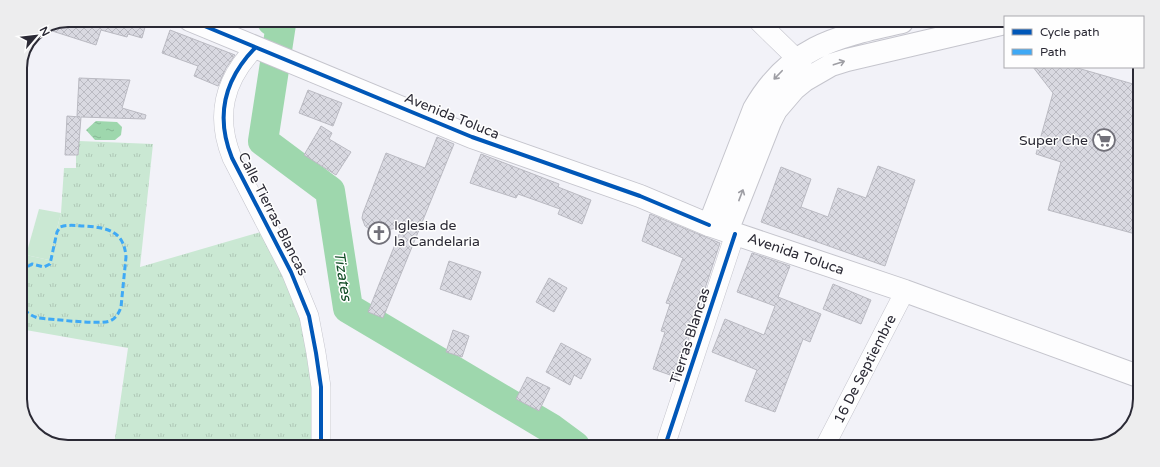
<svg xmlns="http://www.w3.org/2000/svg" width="1160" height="467" font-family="'Varela Round',sans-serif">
  <defs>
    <pattern id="grass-tufts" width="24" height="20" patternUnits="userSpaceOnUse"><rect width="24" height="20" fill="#cae8d3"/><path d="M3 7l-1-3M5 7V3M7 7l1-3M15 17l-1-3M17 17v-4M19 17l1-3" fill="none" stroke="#aec7b6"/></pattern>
    <pattern id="water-ripples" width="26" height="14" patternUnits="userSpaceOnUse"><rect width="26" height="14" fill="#9ed7ad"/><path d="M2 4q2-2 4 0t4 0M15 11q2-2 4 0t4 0" fill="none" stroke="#88b995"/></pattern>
    <pattern id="building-cross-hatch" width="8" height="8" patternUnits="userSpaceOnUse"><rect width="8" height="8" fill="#d9d9e1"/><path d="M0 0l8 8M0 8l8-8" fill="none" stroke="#babac2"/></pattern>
  </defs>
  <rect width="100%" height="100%" fill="#f2f2f8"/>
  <path fill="url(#grass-tufts)" d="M79,141L153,144L140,267L264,231L308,335L316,445H114L128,348L20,329V276L26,255L49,260L61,213L64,168H76V155H78Z"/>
  <path fill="#cae8d3" d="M39,209L61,213L49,260L26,255Z"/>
  <path fill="url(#water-ripples)" d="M96,121L117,122L122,127L121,135L115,140H95L86,130Z"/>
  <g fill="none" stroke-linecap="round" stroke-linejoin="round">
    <path stroke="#9ed7ad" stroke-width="30" d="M272,21L281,24L263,141L330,191L348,308L552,429L575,446"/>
  </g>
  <path fill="url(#building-cross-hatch)" stroke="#babac2" d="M68,20H147L142,38L128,34L127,37L101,30L96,45L46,29Z
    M170,30L235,55L226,68L218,86L194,76L198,66L162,53Z
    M1033,67H1074L1140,86L1139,235L1048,210L1061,162L1036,154L1053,93Z
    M79,78L130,80L122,108L146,115L145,119L81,117L78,155H65L67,116L80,117L77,116Z
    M308,90L342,103L333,126L299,113Z
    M321,126L332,133L329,139L351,152L336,175L304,155Z
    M437,137L454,144L383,318L368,312L402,227L376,232L372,231L365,226L362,218L363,213L386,153L425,168Z
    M481,154L559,184L558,187L591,200L582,224L558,214L560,209L518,194L516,198L470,183Z
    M878,166L915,180L885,266L761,222L781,167L811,179L801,207L828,217L838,188L866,198Z
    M650,214L720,243L676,377L653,369L665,332L661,331L670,304L666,303L683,258L642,241Z
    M752,253L790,266L778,297L821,314L810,342L803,339L775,412L745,401L757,370L712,352L725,319L764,335L775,306L737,292Z
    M449,261L481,272L471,300L440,289Z
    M549,278L567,288L554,312L536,302Z
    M833,284L871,300L861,324L823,309Z
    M453,330L469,336L462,357L446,352Z
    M561,343L591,359L581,379L574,375L570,385L546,372Z
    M527,377L550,388L539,411L516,399Z"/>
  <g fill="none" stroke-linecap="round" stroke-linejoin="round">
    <g stroke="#c5c5cd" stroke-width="20">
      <path id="minor" d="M759,22L797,59L805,71
        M255,48C224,80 215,116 232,158L291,272L309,316L316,353L321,387V445
        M665,446L735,234
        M825,446L905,291"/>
    </g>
    <g stroke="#c5c5cd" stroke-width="24">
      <path id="tertiary" d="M190,20L472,137L640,196L709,225"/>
    </g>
    <g stroke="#c5c5cd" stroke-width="24">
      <path id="secondary" d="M902,22C836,37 790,46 754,109L709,225L905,291L1138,376
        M727,231L770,122L776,110L794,89L805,80L831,65L847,60L1005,23"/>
    </g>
    <use href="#minor" stroke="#fdfdfe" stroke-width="19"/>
    <use href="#tertiary" stroke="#fdfdfe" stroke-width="22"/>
    <use href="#secondary" stroke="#fdfdfe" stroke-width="22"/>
    <path stroke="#3fa9f5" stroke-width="3" stroke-dasharray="6 3" stroke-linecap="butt" d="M20,292L27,267L32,264L44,267L50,264L57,232L60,227C69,224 77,226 86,226C108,228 124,231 126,257L121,307C119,313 116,318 110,321C100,325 52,319 38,318C29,315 24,311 20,302"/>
    <g stroke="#fefefe" stroke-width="6">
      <path id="cycleway" d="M190,20L472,137L640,196L709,225
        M255,48C224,80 215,116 232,158L291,272L309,316L316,353L321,387V445
        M665,446L735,234"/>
    </g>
    <use href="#cycleway" stroke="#0057b8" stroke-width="4"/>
  </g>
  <defs><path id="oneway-shaft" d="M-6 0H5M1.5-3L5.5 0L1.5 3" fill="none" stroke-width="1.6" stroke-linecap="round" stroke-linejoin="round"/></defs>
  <g stroke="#9e9ea4">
    <use href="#oneway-shaft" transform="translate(839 63) rotate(-18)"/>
    <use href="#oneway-shaft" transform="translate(778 75) rotate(134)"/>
    <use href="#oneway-shaft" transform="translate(741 195) rotate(-69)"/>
  </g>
  <defs>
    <g id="supermarket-ring" transform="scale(1.15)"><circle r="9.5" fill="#fefefe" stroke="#717079" stroke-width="1.5"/><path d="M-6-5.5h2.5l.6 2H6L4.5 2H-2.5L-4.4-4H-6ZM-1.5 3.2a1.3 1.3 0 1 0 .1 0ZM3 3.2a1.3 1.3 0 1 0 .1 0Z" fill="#717079"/></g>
    <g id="church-ring" transform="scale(1.15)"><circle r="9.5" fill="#fefefe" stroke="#717079" stroke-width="1.5"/><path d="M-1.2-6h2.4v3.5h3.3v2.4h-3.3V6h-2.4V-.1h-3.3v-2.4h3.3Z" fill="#717079"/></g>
  </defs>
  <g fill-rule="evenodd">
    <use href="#supermarket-ring" x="1104" y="140"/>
    <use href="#church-ring" x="379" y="233"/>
  </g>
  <g text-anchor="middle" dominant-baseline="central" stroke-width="3" stroke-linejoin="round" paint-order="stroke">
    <g font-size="14" fill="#2b2a35" stroke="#fefefe">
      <text transform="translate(452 116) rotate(22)">Avenida Toluca</text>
      <text transform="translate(273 214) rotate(63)">Calle Tierras Blancas</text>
      <text transform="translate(796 254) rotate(19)">Avenida Toluca</text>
      <text transform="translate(690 336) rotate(-72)">Tierras Blancas</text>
      <text transform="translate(865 369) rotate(-63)">16 De Septiembre</text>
    </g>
    <g font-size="14" fill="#2b2a35" stroke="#fefefe" text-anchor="end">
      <text x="1088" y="140">Super Che</text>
      <text x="394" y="225" text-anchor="start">Iglesia de<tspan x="394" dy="16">la Candelaria</tspan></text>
    </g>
    <g font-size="15" font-style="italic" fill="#144f28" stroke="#fefefe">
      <text transform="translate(343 276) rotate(81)">Tizates</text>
    </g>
  </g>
  <path d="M0 0H1160V467H0ZM68 27H1092A41 41 0 0 1 1133 68V399A41 41 0 0 1 1092 440H68A41 41 0 0 1 27 399V68A41 41 0 0 1 68 27Z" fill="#ededee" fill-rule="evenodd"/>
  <path fill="none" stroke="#2b2a35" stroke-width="2" d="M68 27H1092A41 41 0 0 1 1133 68V399A41 41 0 0 1 1092 440H68A41 41 0 0 1 27 399V68A41 41 0 0 1 68 27Z"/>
  <rect x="1004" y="16" width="140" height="52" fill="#fefefe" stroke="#aaa9ae"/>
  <rect x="1012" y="29" width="20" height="6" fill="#0057b8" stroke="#aaa9ae"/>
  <text x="1040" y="36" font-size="12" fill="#2b2a35">Cycle path</text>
  <rect x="1012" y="49" width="20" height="6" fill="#3fa9f5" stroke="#aaa9ae"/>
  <text x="1040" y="56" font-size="12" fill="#2b2a35">Path</text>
  <g transform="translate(36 36) rotate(62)" stroke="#fefefe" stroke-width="3" paint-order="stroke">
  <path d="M0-3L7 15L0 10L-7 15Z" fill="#2b2a35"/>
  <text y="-6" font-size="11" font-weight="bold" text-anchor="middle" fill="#2b2a35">N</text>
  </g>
</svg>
